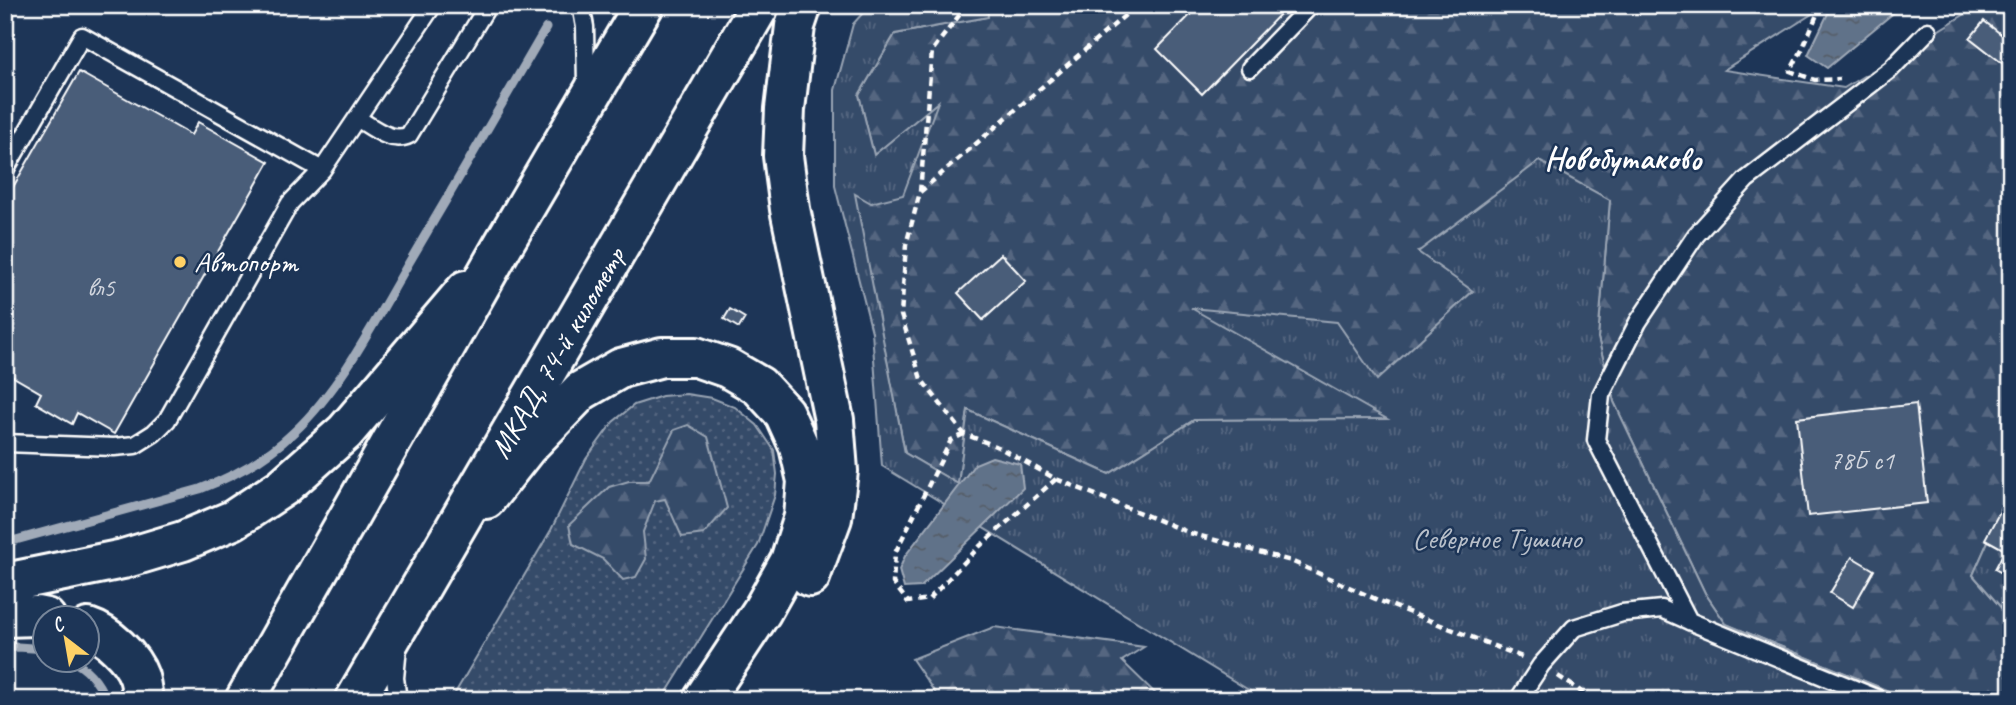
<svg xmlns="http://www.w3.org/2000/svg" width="2016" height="705" font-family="Caveat,sans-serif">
  <defs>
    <pattern id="grass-dots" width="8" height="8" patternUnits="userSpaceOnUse" patternTransform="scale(1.75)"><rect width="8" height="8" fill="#364b69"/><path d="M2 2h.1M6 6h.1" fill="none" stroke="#546680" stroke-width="1.8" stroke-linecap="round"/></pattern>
    <pattern id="forest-firs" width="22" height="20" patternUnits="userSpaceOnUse" patternTransform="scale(1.75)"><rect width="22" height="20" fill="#364b69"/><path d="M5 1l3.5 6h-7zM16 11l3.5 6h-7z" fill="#546680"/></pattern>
    <pattern id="park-tufts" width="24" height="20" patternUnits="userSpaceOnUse" patternTransform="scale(1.75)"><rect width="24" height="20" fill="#364b69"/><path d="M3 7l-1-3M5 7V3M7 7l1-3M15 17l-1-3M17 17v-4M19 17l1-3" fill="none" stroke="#546680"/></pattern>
    <pattern id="water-ripples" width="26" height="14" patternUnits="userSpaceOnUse" patternTransform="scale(1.75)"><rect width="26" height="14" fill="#617289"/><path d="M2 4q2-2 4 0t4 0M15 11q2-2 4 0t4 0" fill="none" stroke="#555d67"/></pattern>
  </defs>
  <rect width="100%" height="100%" fill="#1d3557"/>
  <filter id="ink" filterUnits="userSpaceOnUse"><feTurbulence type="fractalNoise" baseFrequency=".0143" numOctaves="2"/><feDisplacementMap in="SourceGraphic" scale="14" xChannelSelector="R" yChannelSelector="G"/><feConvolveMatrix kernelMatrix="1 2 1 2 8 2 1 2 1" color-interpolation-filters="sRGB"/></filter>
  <g filter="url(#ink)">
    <path fill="url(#grass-dots)" stroke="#9aa5b4" stroke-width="2" d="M686,394L712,398L735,407L757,425L774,450L777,474L775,495L758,545L662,700H451L551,530L586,459L613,422L634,405L662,396Z"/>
    <path fill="url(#forest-firs)" stroke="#9aa5b4" stroke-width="2" d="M987,5H1826L1724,70L1844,88L1980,5H2011V490L1973,575L2011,619V691L2007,700H1910L1726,624L1705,593L1614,402L1598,338L1610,200L1418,251L1473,291L1377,381L1194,309L1388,419L1194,420L1109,474L968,410L958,484L905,453L854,193L872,203L937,104L874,155L859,95L895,34L987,17Z
      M688,425L708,437L727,508L704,534L682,537L665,499L655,501L643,532L646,559L636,577L623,580L603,559L573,544L569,525L609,487L629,481H649L674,430Z
      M994,627L1144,647L1122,661L1162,700H940L912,659Z"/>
    <path fill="url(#park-tufts)" stroke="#9aa5b4" stroke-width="2" d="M870,5H987L988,17L895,34L859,95L874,155L938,102L903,195L871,203L855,194L905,453L958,484L968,410L1109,474L1194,420L1387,419L1191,308L1337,322L1377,380L1473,291L1418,252L1539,161L1610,200L1598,338L1614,402L1705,593L1726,624L1910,700H1265L882,466L872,332L835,186V90L853,24Z
      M2011,490V619L1973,575Z"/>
    <path fill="url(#water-ripples)" stroke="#a0aab8" stroke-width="2" d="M1832,5H1903L1827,68L1808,55Z
      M992,457L1020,464L1023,488L921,587L904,588L899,570L905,556L975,464Z"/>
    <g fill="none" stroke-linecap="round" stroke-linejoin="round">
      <path stroke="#a0aab8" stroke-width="9" d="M5,543L200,489C235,476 267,458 294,432C341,388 375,321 407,266C454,187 500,107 546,28
        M5,648L18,647L46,649
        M70,660C88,668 99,682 106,700"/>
    </g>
    <path fill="#4a5d79" stroke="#fff" stroke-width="2" d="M1200,5H1289L1202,94L1157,49Z
      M1984,21L2011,42V52L2002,63L1970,38Z
      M79,72L191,135L198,122L269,162L114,434L77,413L72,424L36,403L41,393L5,372V201Z
      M1001,254L1026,281L983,320L958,293Z
      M730,309L745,318L739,328L724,319Z
      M1916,404L1927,503L1808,516L1797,418Z
      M2011,491V578L1995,569L2005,550L1985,539Z
      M1852,557L1874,570L1853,607L1830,593Z"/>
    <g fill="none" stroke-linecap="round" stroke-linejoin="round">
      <g stroke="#fff" stroke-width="21">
        <path id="service" d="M581,5L585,27L586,86
          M1250,68L1311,5
          M357,118C372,127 392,144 409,135L488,5
          M5,170L82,36L322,170
          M5,443L114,447L135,445L154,433L167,420L290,203L322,170L433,5
          M398,647L395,678L398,700
          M1518,700L1541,665L1574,628L1622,613L1662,609L1689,621
          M1881,700L1689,621L1596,440L1601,395L1638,322L1696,235L1746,180L1891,69L1928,31"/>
      </g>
      <g stroke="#fff" stroke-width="44">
        <path id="secondary" d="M802,5L795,26L785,109L783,156L790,209L834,420L838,471L832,518L810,577
          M486,499L527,447L581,391L621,368L662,357H696L728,368L759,386L784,413L799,446L807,481L804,517L790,561L762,611L703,700
          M5,583L123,559L183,541L233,520L283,487L345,432L466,290
          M5,617L36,616L46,618
          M88,628C107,634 132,657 139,677C141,684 142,692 143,700"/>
      </g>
      <g stroke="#fff" stroke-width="44">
        <g id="trunk">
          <path d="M245,700L503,245L644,5"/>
          <path id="s1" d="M355,700L760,5"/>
        </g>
      </g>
      <path stroke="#fff" stroke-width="4.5" stroke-dasharray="7 5" stroke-linecap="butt" d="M967,5L932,51L920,192L906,245L901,315L921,379L964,434L998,447L1056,479L1190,533L1291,561L1380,601L1522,657
        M1821,5L1802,50L1790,71L1815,80L1840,79
        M920,192L1137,5
        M964,434L951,440L895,553L893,583L908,602L929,599L980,546L1056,479
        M1558,676L1579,690L1590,700"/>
      <use href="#service" stroke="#1d3557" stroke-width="16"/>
      <use href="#secondary" stroke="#1d3557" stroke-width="38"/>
      <use href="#trunk" stroke="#1d3557" stroke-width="38"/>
    </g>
  </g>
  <circle fill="#ffd166" stroke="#1d3557" stroke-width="2.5" cx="180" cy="262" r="7"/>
  <g text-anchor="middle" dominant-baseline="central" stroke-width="5" stroke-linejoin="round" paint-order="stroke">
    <g font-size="26" fill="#d2d6de">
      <text x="101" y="287">вл5</text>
      <text x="1862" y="460">78Б с1</text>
    </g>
    <g font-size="30" fill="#fff" stroke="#1d3557" text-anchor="start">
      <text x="194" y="262">Автопорт</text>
    </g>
    <g font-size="30" fill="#fff" stroke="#1d3557">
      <text stroke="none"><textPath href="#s1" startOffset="402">МКАД, 74-й километр</textPath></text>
    </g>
    <g font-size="30" fill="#b9c0ca" stroke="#1d3557">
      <text x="1497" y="538">Северное Тушино</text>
    </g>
    <g font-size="32" font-weight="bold" fill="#fff" stroke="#1d3557">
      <text x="1623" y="158">Новобутаково</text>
    </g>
  </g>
  <rect width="2016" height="705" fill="none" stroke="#1d3557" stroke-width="28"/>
  <rect x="14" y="14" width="1988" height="677" fill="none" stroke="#fff" stroke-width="2.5" filter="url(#ink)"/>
  <g transform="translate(66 639) rotate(329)"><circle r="33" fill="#1d3557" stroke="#77869a" stroke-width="2"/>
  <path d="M0-5L12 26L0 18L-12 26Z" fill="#ffd166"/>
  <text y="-10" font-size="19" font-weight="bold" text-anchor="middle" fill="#ffffff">С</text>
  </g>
</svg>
